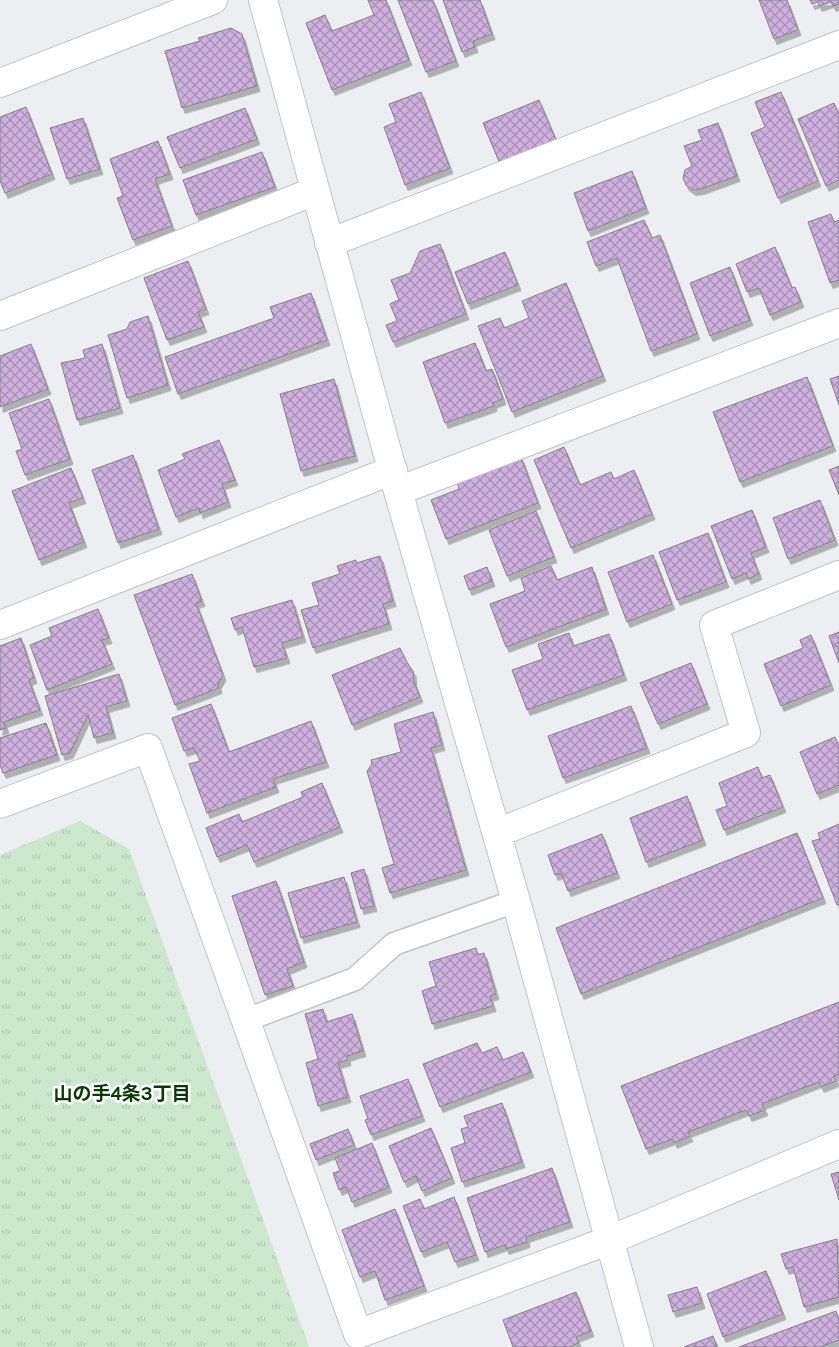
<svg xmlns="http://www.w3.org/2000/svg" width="839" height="1347" font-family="Karla,'Noto Sans JP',sans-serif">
  <defs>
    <pattern id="grass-tufts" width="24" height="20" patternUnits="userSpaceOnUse" patternTransform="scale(1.25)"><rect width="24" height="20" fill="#cbe8cd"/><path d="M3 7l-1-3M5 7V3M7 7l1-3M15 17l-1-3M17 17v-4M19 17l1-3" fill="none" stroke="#afc8b1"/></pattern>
    <pattern id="building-cross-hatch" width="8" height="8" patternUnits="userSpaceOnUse" patternTransform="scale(1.25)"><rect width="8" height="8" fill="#ceb0de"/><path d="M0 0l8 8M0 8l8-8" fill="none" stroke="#a890b5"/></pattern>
    <filter id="shadow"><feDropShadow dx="3" dy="5.5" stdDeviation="0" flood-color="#0004"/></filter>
  </defs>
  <rect width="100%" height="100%" fill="#eceef2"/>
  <path fill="url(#grass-tufts)" d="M80,821L129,849L309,1347H0V855Z"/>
  <path fill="url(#building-cross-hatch)" stroke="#838185" filter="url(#shadow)" d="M368,0H386L409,60L332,90L306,23L325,15L332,31L374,15Z
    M398,0H433L456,61L426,72Z
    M443,0H480L492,34L473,41L475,47L462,52Z
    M759,0H787L798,30L774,39Z
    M810,0H839V4L833,6L831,2L819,6L818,2L812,4Z
    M231,28L242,34L257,86L182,108L165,51L200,41L198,38Z
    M421,92L450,168L405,185L384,127L396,122L389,104Z
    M781,92L818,181L778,198L751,133L765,127L755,102Z
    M539,100L556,140L500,164L483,123Z
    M834,103L839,114V180L826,186L798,119Z
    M26,107L52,174L5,193L0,181V117Z
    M245,108L257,139L180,168L167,137Z
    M83,118L100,169L67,179L50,128Z
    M718,123L737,176L701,189L693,190L686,185L683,178L685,170L692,166L684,146L702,140L698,130Z
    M158,141L170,174L155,179L172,226L133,240L117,198L123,196L110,159Z
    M262,152L275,187L196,215L183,180Z
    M632,171L646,208L588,231L574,193Z
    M831,214L834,222L839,220V280L830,283L808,222Z
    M644,220L652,238L660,235L697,334L651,351L617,258L596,266L587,242Z
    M440,244L466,314L393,342L386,325L397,321L390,304L399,300L391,280L410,273L420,251Z
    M775,247L792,288L795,287L801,302L770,315L759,288L747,292L736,264Z
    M505,252L518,285L468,304L455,272Z
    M188,261L206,309L198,312L204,327L167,340L144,278Z
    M730,267L750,320L710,336L690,283Z
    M566,283L603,376L512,412L478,326L500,318L504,328L529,318L522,301Z
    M311,293L327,340L178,394L165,357L274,318L270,307Z
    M148,316L168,385L127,398L108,335L127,329L130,322Z
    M475,343L486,371L492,369L503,399L493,403L494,406L445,423L423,362Z
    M31,344L48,389L0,407V356Z
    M102,344L120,408L77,420L61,363L85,358L83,350Z
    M839,376V405L830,379Z
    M807,377L833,446L740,482L713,412Z
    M334,379L355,456L301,471L280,394Z
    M49,399L70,459L25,475L16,451L22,449L9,413Z
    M219,440L235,480L222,484L228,502L200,513L199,508L176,517L158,470L185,459L182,454Z
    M564,447L580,485L611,472L614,479L634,470L652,514L571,548L534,460Z
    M133,455L159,529L118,543L92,470Z
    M521,457L538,503L446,539L431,500L459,489L457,482Z
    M839,466V495L829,470Z
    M71,468L83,498L69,503L84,542L39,560L12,491Z
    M820,500L835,540L788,559L773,518Z
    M752,510L766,547L751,553L759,574L748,579L746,573L732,579L711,526Z
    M536,511L554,557L507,576L489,530Z
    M708,533L726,582L677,600L659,552Z
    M653,555L672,604L627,622L608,572Z
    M380,556L393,601L383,604L389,624L313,648L301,610L319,605L312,583L340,574L337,566L356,560V563Z
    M551,566L557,580L592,567L606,609L506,647L490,604L525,591L521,578Z
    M487,567L492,581L469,590L464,576Z
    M192,574L202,601L196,603L223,675L218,684L219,688L175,705L134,595Z
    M292,600L303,637L282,643L287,658L254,667L242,627L235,630L231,618Z
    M98,609L109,638L102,640L112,664L47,690L30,645L52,636L49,628Z
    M839,632V663L829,636Z
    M569,633L573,646L609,634L624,675L527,710L512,670L543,659L538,644Z
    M811,635L831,685L781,706L764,664L803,648L800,640Z
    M21,638L34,678L29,680L40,710L4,722L6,728L0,730V646Z
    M400,648L406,661L413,671L414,682L420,697L352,725L332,675Z
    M691,663L707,704L658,724L640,683Z
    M119,674L127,701L106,707L113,733L94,738L88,715L70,753L62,755L45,696Z
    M211,704L229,752L311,721L326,762L273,779L276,787L207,813L189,764L200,761L194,748L184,751L172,718Z
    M631,706L647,748L563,778L548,736Z
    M433,712L442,745L431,748L466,870L390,893L382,868L394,864L367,771L372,764L371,760L401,752L394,724Z
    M46,723L57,755L3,773L0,765V738Z
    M835,737L839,746V785L817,794L800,752Z
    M758,767L762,778L770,775L783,807L724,830L716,810L727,806L719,783Z
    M322,783L340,827L254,862L247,845L217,857L206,828L239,814L242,822L303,797L301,792Z
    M687,796L703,840L646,862L630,818Z
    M839,824V904L837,905L812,841L820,839L818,833Z
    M797,833L823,898L581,994L556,928Z
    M602,834L617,873L568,891L561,873L555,875L548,855Z
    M364,869L374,906L361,909L351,873Z
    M344,877L357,922L301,938L288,893Z
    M276,881L304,962L287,969L293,986L265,995L232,896Z
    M476,948L478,955L484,953L496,994L490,996L493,1006L432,1024L422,991L436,986L429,962Z
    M839,1002V1074L834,1076L836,1081L821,1087L819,1082L762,1104L765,1110L749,1116L746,1110L688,1132L690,1136L674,1143L673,1139L646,1149L621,1086Z
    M323,1009L326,1022L352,1014L363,1051L347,1056L348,1060L338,1063L348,1097L318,1106L306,1063L318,1059L305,1014Z
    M477,1043L482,1053L497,1047L503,1060L523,1052L531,1072L440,1107L423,1064Z
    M408,1079L422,1116L371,1135L365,1120L368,1119L360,1096Z
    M502,1103L522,1162L462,1182L451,1148L465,1143L461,1129L468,1127L464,1116Z
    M431,1128L452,1178L422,1191L416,1176L404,1182L389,1146Z
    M348,1129L354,1145L316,1160L310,1144Z
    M372,1143L389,1187L352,1202L346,1187L339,1190L333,1173L340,1171L335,1158Z
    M552,1168L570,1222L526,1237L527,1242L506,1249L505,1245L485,1252L467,1198Z
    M839,1172V1200L831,1174Z
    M454,1197L476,1255L455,1262L447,1242L421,1252L403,1206L420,1199L424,1209Z
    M395,1209L424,1286L385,1300L375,1271L360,1277L342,1230Z
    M837,1239L839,1297L804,1307L793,1267L786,1269L781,1254Z
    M766,1271L783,1314L723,1337L707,1294Z
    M697,1287L702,1303L673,1312L668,1295Z
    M576,1292L591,1331L576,1337L579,1343L569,1347H513L503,1320Z
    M836,1311L839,1320V1340L820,1347H739Z
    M713,1336L717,1347H684Z"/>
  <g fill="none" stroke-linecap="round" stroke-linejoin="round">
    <g stroke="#c2c4c8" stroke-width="25">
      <path id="service" d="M246,1020L355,979L394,944L516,901"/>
    </g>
    <g stroke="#c2c4c8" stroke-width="30">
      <path id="minor" d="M263,0L398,491L516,901L639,1347
        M0,83L213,0
        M329,243L839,45
        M0,316L315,191
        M398,491L839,323
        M0,625L393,470
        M0,804L148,748L358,1334L610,1240L839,1144
        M497,833L746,733L714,625L839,575"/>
    </g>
    <use href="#service" stroke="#fff" stroke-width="22"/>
    <use href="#minor" stroke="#fff" stroke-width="28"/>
  </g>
  <g text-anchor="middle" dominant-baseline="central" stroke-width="5" stroke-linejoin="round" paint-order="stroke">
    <g font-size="19" font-weight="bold" fill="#073a00" stroke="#fff">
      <text x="122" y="1094">山の手4条3丁目</text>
    </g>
  </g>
</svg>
